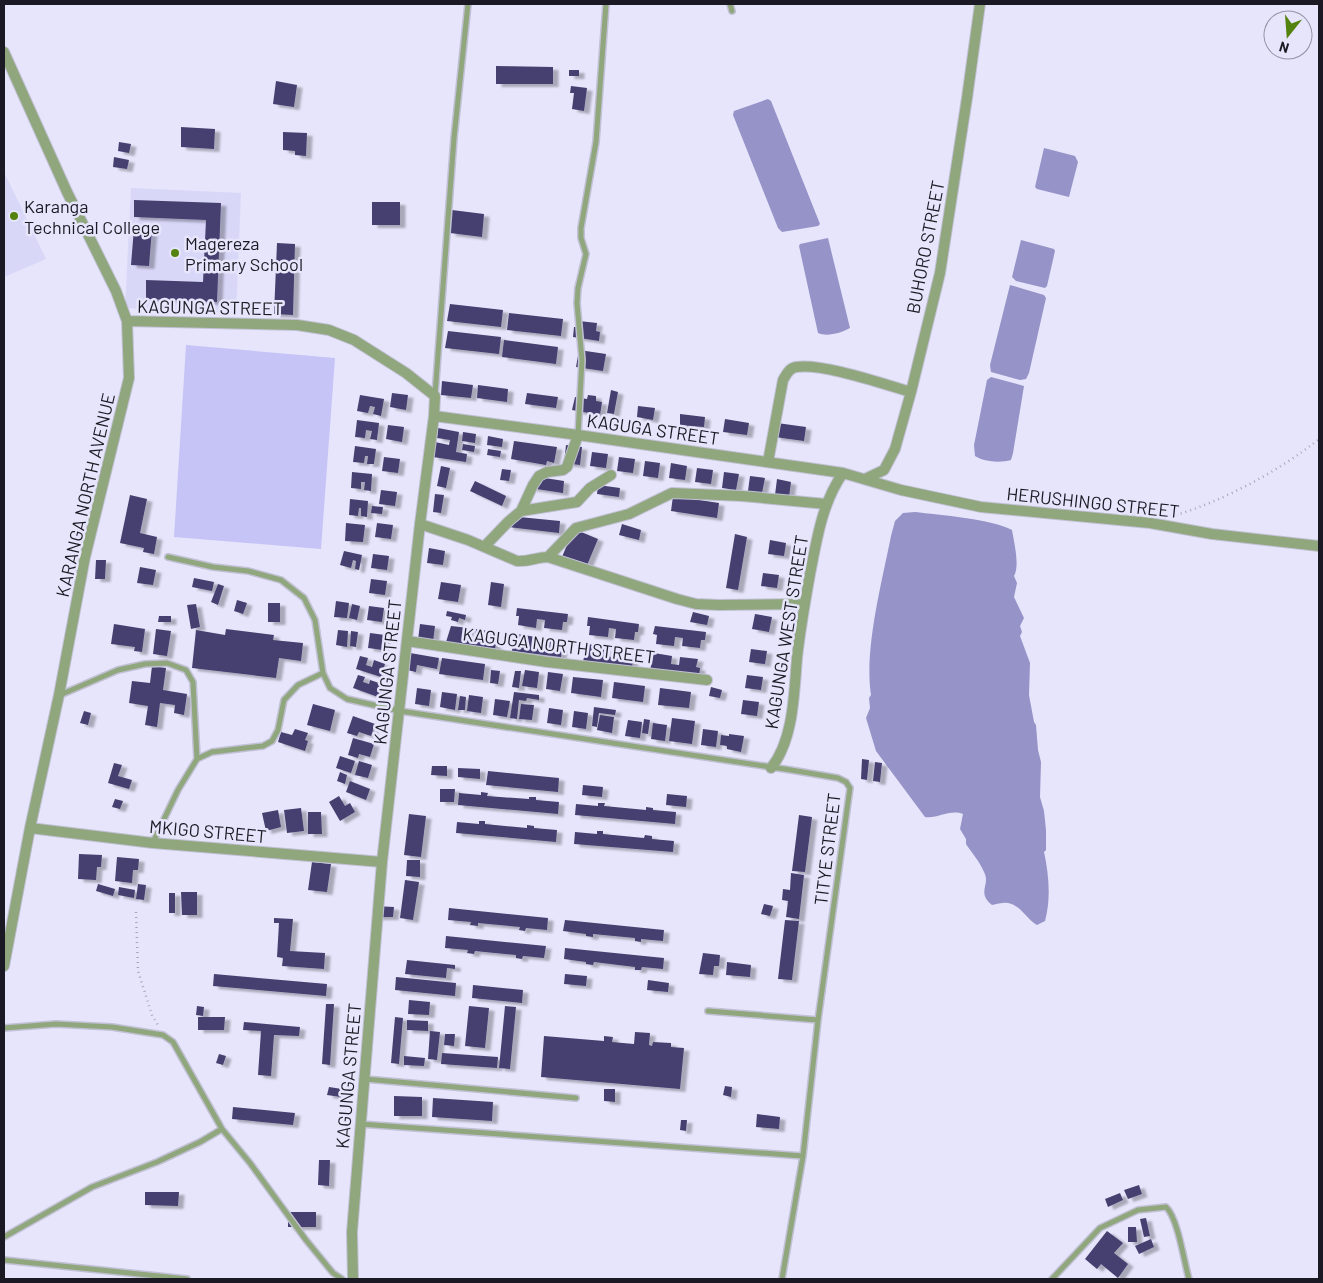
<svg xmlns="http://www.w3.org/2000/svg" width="1323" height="1283" font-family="Barlow,sans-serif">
  <defs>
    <filter id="shadow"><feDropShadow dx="5.5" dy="3" stdDeviation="1" flood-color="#0004"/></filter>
  </defs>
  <rect width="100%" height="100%" fill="#e6e5fb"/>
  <path fill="#d8d7f8" d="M4,172L46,259L4,277Z
    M131,188L241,193L236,313L125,308Z"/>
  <path fill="#c6c3f7" d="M186,345L335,358L321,549L174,537Z"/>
  <path fill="#9693c8" d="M768,99L771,101L820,224L818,226L782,232L778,228L733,115L734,111Z
    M1044,148L1075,156L1078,162L1069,197L1037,189L1035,187Z
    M828,238L850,328C841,333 827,337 818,333L799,246L800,244Z
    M1021,240L1054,249L1055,251L1047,286L1045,288L1016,281L1012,277Z
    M1010,285L1044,295L1046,298L1029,373L1026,379L1020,380L991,372L990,365Z
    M991,377L1024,386L1013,453L1011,460C1000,463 984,462 975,456L974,445L987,380Z
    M915,512C939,515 992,519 1012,530C1014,542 1020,566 1014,576L1017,583L1014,597L1024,618L1020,626L1022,632L1020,636L1030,663L1029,695L1034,722L1036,725L1038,750L1041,762L1040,797L1044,811L1046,830V850L1044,852C1049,875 1051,899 1045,921L1037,925C1026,919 1022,906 1008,903C1004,902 997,904 992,905C976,892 991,885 984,872C980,862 972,853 966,844V839L960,829L963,814C949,809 938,819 925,817L876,751L866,718L870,708L869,698L871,695C864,649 882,582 891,536L895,521L903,513Z"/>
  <path fill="#45406f" filter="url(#shadow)" d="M496,66L553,67V84H496Z
    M569,70H579V76H569Z
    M276,81L297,85L294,107L273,104Z
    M571,86L587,88L584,111L572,109L574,93H570Z
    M181,127L215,129L214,149L181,147Z
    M283,132L307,133L306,156L295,155V151L283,150Z
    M119,142L131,144L129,153L118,151Z
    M114,157L129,160L127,169L113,167Z
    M134,200L221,203L217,302L146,299V280L203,282L206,220L134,217Z
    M372,202H400V225H372Z
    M452,210L484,214L482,237L450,233Z
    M134,228L152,229L149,266L131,265Z
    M277,243L295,244L293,315L274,314Z
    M450,304L503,310L501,327L447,321Z
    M509,313L563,319L561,336L507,330Z
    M579,321L597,323L596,331L600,332L599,341L573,337L574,327H578Z
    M448,331L501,337L499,354L445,348Z
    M504,340L558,347L556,364L502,357Z
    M579,350L606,354L603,371L576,367Z
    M442,381L473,385L471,398L441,395Z
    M478,385L508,389L507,402L477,398Z
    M611,390L618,392L614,414L607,413Z
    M392,393L408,395L406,410L390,407Z
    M527,393L558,397L556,408L525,404Z
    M360,395L384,399L381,416L373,414L375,407L370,406L368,413L357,411Z
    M588,395L596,396V401L602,402L600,415L572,410L575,397L587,399Z
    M638,406L655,408L653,420L637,417Z
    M680,414L705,417L704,427L680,425Z
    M725,419L749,423L747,435L723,432Z
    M357,420L379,423L377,440L370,439L372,431L366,430L365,438L355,437Z
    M777,423L806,427L804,441L775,437Z
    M388,425L404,427L402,442L386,439Z
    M438,428L459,432L456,452L467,454L466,462L433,457L435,442L449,445L450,440L437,438Z
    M463,432L476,434L475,443L462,441Z
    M488,436L503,439L502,447L487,445Z
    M514,441L557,447L554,463L547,461L546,465L511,459Z
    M463,444L475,446L474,452L462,450Z
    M566,445L582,447L580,465L564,463Z
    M355,446L376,449L374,464H367L368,456H365L364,463L353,462Z
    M488,449L501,451L500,457L487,455Z
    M592,452L608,454L606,468L590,466Z
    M384,457L400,459L398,473L382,471Z
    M619,457L635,459L633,473L617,471Z
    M645,461L660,463L658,478L643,476Z
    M671,463L687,466L685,480L669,478Z
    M441,466L450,468L446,488L437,486Z
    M697,468L713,470L711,484L695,482Z
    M502,469L511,470L509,481L500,480Z
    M352,472L372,474L371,491L364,490L365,482H361V489L351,488Z
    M724,472L739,474L736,490L722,488Z
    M532,476L564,481L563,493L530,488Z
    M750,476L765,478L762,493L748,491Z
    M777,479L791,482L789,497L775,495Z
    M475,481L506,496L502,506L470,491Z
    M598,485L620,488L619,497L597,494Z
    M381,490L397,492L395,506L379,504Z
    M435,494L444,495L441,513L433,512Z
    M130,495L147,499L140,533L157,537L154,554L143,552L144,548L120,543Z
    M673,496L719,503L717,518L671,511Z
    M350,499L368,501L367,517L361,516V508H359L358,516L349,515Z
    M372,506L383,507L382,514L371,513Z
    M509,516L560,521L559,533L508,527Z
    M346,523L365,525L363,542L345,541Z
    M377,523L393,525L391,539L375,537Z
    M622,524L641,530L639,540L619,535Z
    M574,529L598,539L585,570L561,559Z
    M735,534L747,537L738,590L726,588Z
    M770,540L786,543L784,556L768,554Z
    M429,548L445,551L443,565L427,563Z
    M344,551L362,555L359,570L355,569L356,561L353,560L351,568L340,565Z
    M373,554L389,556L387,570L371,568Z
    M96,560H106L105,579H95Z
    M140,567L156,570L153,585L137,583Z
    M763,573L779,575L777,588L761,586Z
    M194,578L214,582L212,591L192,587Z
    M371,579L387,581L385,595L369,593Z
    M441,582L461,585L458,602L438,599Z
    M491,582L504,584L501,607L488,605Z
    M218,584L224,586L218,605L211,602Z
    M237,600L247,603L243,614L234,611Z
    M336,601L349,603L347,618L334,617Z
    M268,603H280V622H268Z
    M196,604L200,627L191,629L187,605Z
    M352,604L360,606L357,620L349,618Z
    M369,606L384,608L382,622L367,620Z
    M517,608L568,614L567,622H563L562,630L544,628L545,620L537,619L536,628L518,625L519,616H516Z
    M447,611L466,615L465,620L459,618L458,622L451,620L452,617L446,616Z
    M693,612L709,616L707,625L690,622Z
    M755,614L772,617L769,632L752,629Z
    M159,616H171V622H158Z
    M588,617L639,624L638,632H635L634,640L615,638L616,629L609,628L608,637L589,635L590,626H587Z
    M114,624L145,629L142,652L134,651L135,647L111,644Z
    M420,624L435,626L433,642L418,640Z
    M451,626L469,628L467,637L475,638L476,629L494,632L493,640L496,641L495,650L446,642Z
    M655,626L706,632L705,640H701L700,648L682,646L683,638L675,637L674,646L656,644L657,635L653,634Z
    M156,629L171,631L167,656L153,654Z
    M226,629L274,635L273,640L303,643L301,661L279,658L276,678L192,668L196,630L225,635Z
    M338,630L348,631L347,647L336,645Z
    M351,631L358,632L356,647L350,646Z
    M370,633L385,635L383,650L368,648Z
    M517,634L536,637L534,645L543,646L544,637L560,640L559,649H562L561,657L512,651L513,643L515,644Z
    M588,644L605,647L604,656L612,657L614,648L631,651L630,659H633L632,668L583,661Z
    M751,649L767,651L765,664L749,662Z
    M410,653L439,658L437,669L417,665L416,672L407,670Z
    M654,653L672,656L671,664L679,665L680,657L698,659L696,667L700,668L699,677L650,670Z
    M360,656L368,658L366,665L372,667L374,660L385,664L381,677L356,669Z
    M442,658L485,664L483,680L439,674Z
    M152,666L166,668L163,690L187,694L184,715L174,713L175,705L160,703L157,727L145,725L148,706L129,703L132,681L150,683Z
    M491,670L500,671L498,684L490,683Z
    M525,670L539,672L537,688L522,686Z
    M515,671H521L519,688L512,687Z
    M548,672L563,674L560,691L546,689Z
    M358,675L365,677L363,682L369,684L370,680L382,684L378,697L353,688Z
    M747,675L763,677L761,690L745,688Z
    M573,677L603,680L601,697L571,693Z
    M614,682L645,686L643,702L612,698Z
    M711,687L722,690L720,698L709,696Z
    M417,688L431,690L429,706L415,704Z
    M660,688L691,692L689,708L658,705Z
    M442,692L457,694L455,710L440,707Z
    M514,692L539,695V700L527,698L526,701L519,700L517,719L510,718Z
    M469,695L483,697L481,713L467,711Z
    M460,696L466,697L465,710H458Z
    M495,699L510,701L507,717L493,715Z
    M743,700L759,702L757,716L741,714Z
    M313,704L335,710L330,731L307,725Z
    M521,704L534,705L532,720L519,719Z
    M594,707L616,710L615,715L599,713L597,727L592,726Z
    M549,708L563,710L561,725L547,723Z
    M84,711L91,713L88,725L80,723Z
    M574,711L588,713L586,729L572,727Z
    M600,715L614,717L612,733L597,730Z
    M353,716L375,724L371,736L359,732L357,736L347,733Z
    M672,718L695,721L692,744L669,741Z
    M644,719L650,720L648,734L642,733Z
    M628,720L642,722L640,738L625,736Z
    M653,723L667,725L665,741L651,739Z
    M295,729L308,733L305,740L308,741L305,751L278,742L281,732L292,735Z
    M703,729L718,731L716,747L701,745Z
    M729,734L744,736L741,752L727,749V746L720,745L721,735L729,736Z
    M353,738L374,744L370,757L359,754L358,758L348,755Z
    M340,756L355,761L351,773L336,768Z
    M862,759L869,760L867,780L861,779Z
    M359,761L372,765L368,778L355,775Z
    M875,762L882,763L880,782L873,781Z
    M114,763L122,765L118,776L132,780L129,789L108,783Z
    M432,766H447V776L431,775Z
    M458,768L480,769V779L458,777Z
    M488,771L559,778L558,792L486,785Z
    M340,772L347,775L345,784L337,781Z
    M350,781L370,789L366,800L346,792Z
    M583,785L603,787L602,797L582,795Z
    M440,789H455L454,802H440Z
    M481,792L488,793L487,796L529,799V797H536V800L559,802L558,814L458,805L459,793L481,795Z
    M667,794L687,796L686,807L666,805Z
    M339,796L345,806L350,803L355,812L340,821L329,802Z
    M115,799L123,801L120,809L112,807Z
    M598,803H605L604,806L646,810V807L653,808V810L676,812L675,824L575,815L576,804L598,806Z
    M301,808L304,831L287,833L284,810Z
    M278,810L281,827L266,831L262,813Z
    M308,812H321L322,834H308Z
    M409,814L426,816L421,857L404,855Z
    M799,815L812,817L805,872L792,871Z
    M479,821H485V824L527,828V825L534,826V828L557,830L556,842L456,833L457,822L479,824Z
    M597,831H603V834L644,838L645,835L652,836V839L674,841L673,852L574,844L575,832L597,834Z
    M79,854L102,855L101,867H97L96,880L78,879Z
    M117,857L139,859L138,870H133L132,883L115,881Z
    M407,860H420V877L406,876Z
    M312,862L331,864L327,892L308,890Z
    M791,873L804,875L799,919L786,917L788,901L782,900L783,889L790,890Z
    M405,880L419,882L413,920L400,918Z
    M98,884L115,889L113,896L96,891Z
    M138,884L146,885L144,900L136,899Z
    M119,887L135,890L134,898L118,895Z
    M181,892H197V915H182Z
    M169,893H175V913H169Z
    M764,904L773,906L770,916L761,914Z
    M375,906L394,907L393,917H375Z
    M449,908L548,918L547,930L526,928L525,931L519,930L520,927L478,923V926L470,925L471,922L448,920Z
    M274,918L293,919L290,951L325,953L324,969L282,966L283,958L277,957L279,923H274Z
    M565,920L664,930L663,941L641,939V942L635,941V938L593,934V937L586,936V934L563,931Z
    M785,920L799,921L792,980L778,979Z
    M446,936L546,946L544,958L523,956L522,959L516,958V955L475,951L474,954L467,953L468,950L445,948Z
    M565,948L664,958L663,969L642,967L641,970H635V967L594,962L593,965L586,964V962L564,959Z
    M703,953L720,955L719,966H714L713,975L699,974Z
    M407,960L455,965V969L447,968L446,978L405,974Z
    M727,962L751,965L750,977L726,975Z
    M214,974L327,984L326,996L213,986Z
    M565,974L587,976L586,986L564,984Z
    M396,977L456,983L455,996L395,990Z
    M648,980L669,983L668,992L647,990Z
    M473,985L523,990L522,1003L472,998Z
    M409,1000L430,1002L429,1015L408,1014Z
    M326,1004H334L330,1065L322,1064Z
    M197,1006L204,1007L203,1016L196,1015Z
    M469,1006L489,1008L485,1048L465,1046Z
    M505,1006L516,1007L510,1069L499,1068Z
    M198,1017H225L224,1030H198Z
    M395,1017L403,1018L399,1064L391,1063Z
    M407,1020L428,1021V1031L407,1030Z
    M244,1022L300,1027L299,1036L274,1035L271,1076L258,1075L261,1031L243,1030Z
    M430,1031L440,1032L437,1060L428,1059Z
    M635,1032L650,1033L649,1045L652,1046L653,1042L671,1043V1047L684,1048L680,1089L541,1077L544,1036L604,1041V1036L613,1037L612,1042L634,1044Z
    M445,1034H455L454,1046L444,1045Z
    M442,1053L498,1057L497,1068L441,1064Z
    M219,1054L226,1056L223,1065L216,1063Z
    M404,1056L425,1058L424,1066L404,1065Z
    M725,1086L732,1087L731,1097L723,1095Z
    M329,1087L342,1089L341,1097L327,1095Z
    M604,1089H615V1102L604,1101Z
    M394,1096L422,1097V1116H394Z
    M433,1098L493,1102L492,1121L432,1117Z
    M233,1107L295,1113L293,1125L232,1119Z
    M757,1114L780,1117L779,1129L756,1127Z
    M681,1120H687L686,1131L680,1130Z
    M319,1160H330L329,1186L318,1185Z
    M1139,1185L1142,1194L1128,1199L1124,1190Z
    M145,1192H179L178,1206L145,1205Z
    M1120,1193L1123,1200L1108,1207L1105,1199Z
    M288,1212H316V1227H288Z
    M1146,1218L1150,1236L1144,1237L1140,1219Z
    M1128,1227H1136L1137,1242H1128Z
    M1107,1231L1123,1243L1114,1253L1128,1264L1118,1278L1101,1264L1097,1269L1085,1259Z
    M1151,1239L1154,1247L1139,1254L1135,1246Z"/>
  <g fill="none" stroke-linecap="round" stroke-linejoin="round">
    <g stroke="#c1c0d4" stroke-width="8">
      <path id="service" d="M730,4L732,11
        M435,395L454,138L468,4
        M578,435L582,360L577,303L578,288L586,254L581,238V228L596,142L606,4
        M168,557L213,567L248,571L281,580L304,598L315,620L323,673L330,688L347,699L400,711L791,770L838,778L846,782L850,788L818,1020L803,1156L782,1279
        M60,695L118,670L145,664L167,663L186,670L193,682L197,759
        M153,842L178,790L197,759L212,752L263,746L272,741L278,730L284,700L298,685L323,673
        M708,1011L818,1020
        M4,1028L56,1024L112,1027L163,1035L173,1042L222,1129L250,1163L306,1240L333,1273L342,1279
        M365,1079L576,1098
        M360,1124L803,1156
        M4,1237L92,1187L157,1162L200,1142L222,1129
        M4,1260L187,1279
        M1052,1279L1100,1228L1138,1210L1166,1207C1178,1218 1184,1262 1189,1279"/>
    </g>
    <g stroke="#c1c0d4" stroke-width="12">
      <path id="minor" d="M4,52L67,192L116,291L127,321L129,378L85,557L59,695L30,828L4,966
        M127,321L297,325L329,330L354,340L406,373L435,396L434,416L420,524L382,862L352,1232L353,1279
        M434,416L578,435L843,473L901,490L981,507L1150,523L1212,534L1319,546
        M768,462L783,380C786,375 789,368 796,367C823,363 883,384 911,392
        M865,479L884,470L895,449L911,392L940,273L967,98L980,4
        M521,511L533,485L539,476L547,472L563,470L567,467L578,435
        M420,524L468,540L517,561C528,562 538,557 548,557L677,599L696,604L719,605L804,604
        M484,547L509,521L521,511L577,502L590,488L611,475
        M548,557L576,528L629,514L672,493L742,496L826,504
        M407,641L547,662L707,680
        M771,768C794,740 794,692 797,658C800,630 805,602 810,574C817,539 822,503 843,473
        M30,828L153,843L382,862"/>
    </g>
    <path stroke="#a8a7ba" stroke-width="2.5" stroke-dasharray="1 4" stroke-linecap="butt" d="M1176,515C1223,501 1281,470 1319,439
      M136,912L138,971L152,1015L158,1025"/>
    <use href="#service" stroke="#90a67d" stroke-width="5"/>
    <use href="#minor" stroke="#90a67d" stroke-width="10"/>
  </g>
  <g fill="#54820e" stroke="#e6e5fb" stroke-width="2">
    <circle cx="14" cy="216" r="5"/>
    <circle cx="175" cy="253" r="5"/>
  </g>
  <g text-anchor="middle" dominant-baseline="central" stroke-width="5" stroke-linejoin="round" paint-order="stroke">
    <g font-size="18" fill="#1b1a24" stroke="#e6e5fb" text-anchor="start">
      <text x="24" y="206">Karanga<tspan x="24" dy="21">Technical College</tspan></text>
      <text x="185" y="243">Magereza<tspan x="185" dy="21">Primary School</tspan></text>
    </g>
    <g font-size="18" fill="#1b1a24" stroke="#e6e5fb">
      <text transform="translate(925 247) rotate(-79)">BUHORO STREET</text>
      <text transform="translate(210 307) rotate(1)">KAGUNGA STREET</text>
      <text transform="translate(653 429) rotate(8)">KAGUGA STREET</text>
      <text transform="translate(85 495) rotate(-77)">KARANGA NORTH AVENUE</text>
      <text transform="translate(1093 502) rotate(6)">HERUSHINGO STREET</text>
      <text transform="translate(786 632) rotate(-81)">KAGUNGA WEST STREET</text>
      <text transform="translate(559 645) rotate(7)">KAGUGA NORTH STREET</text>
      <text transform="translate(387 672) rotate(-84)">KAGUNGA STREET</text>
      <text transform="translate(208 831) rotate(5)">MKIGO STREET</text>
      <text transform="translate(827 849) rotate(-83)">TITYE STREET</text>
      <text transform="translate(348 1076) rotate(-85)">KAGUNGA STREET</text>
    </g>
  </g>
  <rect width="1323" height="1283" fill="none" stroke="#1b1a24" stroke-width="10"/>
  <g transform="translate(1288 35) rotate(197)"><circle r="24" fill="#e6e5fb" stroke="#9594a5"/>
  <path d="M0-4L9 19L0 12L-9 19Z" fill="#54820e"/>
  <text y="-8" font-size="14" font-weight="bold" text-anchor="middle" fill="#1b1a24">N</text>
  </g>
</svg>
